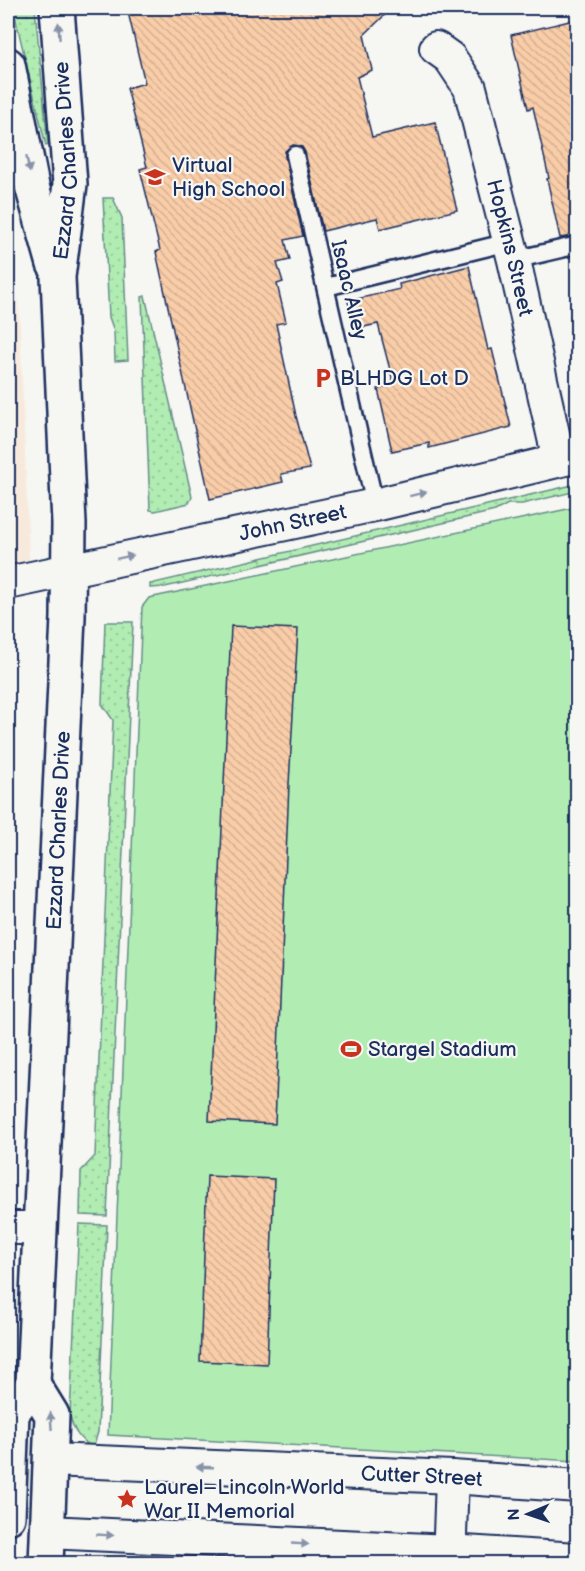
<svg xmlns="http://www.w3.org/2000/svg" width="585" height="1571" font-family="'Balsamiq Sans',sans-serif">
  <defs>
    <pattern id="grass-dots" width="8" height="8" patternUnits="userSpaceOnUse" patternTransform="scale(1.5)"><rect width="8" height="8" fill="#b1edb3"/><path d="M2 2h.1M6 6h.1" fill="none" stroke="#98cc9c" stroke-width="1.8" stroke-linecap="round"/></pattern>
    <pattern id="building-back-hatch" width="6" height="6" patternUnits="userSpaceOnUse" patternTransform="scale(1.5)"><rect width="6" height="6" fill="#f9cda8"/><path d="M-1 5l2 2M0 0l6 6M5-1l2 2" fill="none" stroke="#d5b093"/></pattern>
  </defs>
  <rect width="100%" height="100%" fill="#f6f6f2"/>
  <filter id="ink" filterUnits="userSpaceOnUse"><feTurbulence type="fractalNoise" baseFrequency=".0167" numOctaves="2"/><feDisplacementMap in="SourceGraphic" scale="12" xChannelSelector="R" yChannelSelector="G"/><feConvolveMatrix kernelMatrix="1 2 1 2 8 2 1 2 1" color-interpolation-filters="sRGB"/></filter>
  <g filter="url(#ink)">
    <path fill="#f7eadc" d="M8,206L20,325L29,560L8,565Z"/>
    <path fill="url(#grass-dots)" stroke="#668e88" stroke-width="1.5" d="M13,8H35L48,145L46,146Z
      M103,198H113L122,218L128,360L115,361L114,331L109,317Z
      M145,296L192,497L189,503L155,511L150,510L142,297Z
      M577,484V491L522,504H508L495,511L165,587L150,588V584Z
      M105,622H133L107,1216L80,1215L81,1171L95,1156L113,720L102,704Z
      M79,1224L107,1225L98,1432L93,1448C79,1440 73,1430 70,1415Z"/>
    <path fill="#b1edb3" stroke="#668e88" stroke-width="1.5" d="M577,507V1461L108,1435L142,607L149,598Z"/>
    <path fill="url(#building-back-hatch)" stroke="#1b2f5e" stroke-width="1.5" d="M127,8H392L364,35L372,70L357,77L372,137L435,122L457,210L380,229L377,218L323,231L305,152L302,147L293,145L285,151V157L303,236L285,240L290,260L277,263L283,282L277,284L286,322L276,324L296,416L310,469L281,474L283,482L210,499L156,252L160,250L140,169L147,167L127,88L145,83Z
      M578,19V235L560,238L547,179L549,178L533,107L528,109L511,35Z
      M469,266L488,350L492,349L511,427L429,448V443L392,451L378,389L394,385L378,324L354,329L348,301L400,289L399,284Z
      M231,626L298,629L289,784L275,1124L209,1121Z
      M207,1176L274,1179L267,1364L200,1361Z"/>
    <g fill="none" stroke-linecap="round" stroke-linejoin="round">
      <g stroke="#1b2f5e" stroke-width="21">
        <path id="service" d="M295,155L375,505
          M514,260L578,245
          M326,287L509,242"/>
      </g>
      <g stroke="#1b2f5e" stroke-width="36">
        <g id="minor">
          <path id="s1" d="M436,48L450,58L470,88L514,260L559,460"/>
          <path id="s2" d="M8,583L375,505L578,456"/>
          <path d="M8,1228H40"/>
          <path id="s3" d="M50,1460L452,1477L578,1486"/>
          <path d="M47,1532L449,1551L578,1559"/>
          <path d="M449,1564L452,1477"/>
        </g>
      </g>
      <g stroke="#1b2f5e" stroke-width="38">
        <g id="secondary">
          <path d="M8,65L32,186L54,264"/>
          <path d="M33,1384L52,1415L46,1564"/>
          <path id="s4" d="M8,1517L12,1413L33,1384L68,617L69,524L58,277L70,184L57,8"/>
        </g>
      </g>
      <use href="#service" stroke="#f6f6f2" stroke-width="16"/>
      <use href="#minor" stroke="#f6f6f2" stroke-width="32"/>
      <use href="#secondary" stroke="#f6f6f2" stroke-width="33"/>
    </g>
    <defs><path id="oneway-solid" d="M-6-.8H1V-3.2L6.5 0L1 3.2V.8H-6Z" transform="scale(1.5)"/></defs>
    <g fill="#8892a8">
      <use href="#oneway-solid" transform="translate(59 31) rotate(-94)"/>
      <use href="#oneway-solid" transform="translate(28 164) rotate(78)"/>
      <use href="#oneway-solid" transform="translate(418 494) rotate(-14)"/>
      <use href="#oneway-solid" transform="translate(125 557) rotate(-12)"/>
      <use href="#oneway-solid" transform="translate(51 1421) rotate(-94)"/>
      <use href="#oneway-solid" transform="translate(205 1467) rotate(-178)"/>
      <use href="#oneway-solid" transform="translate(105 1535) rotate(3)"/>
      <use href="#oneway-solid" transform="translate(300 1544) rotate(3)"/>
    </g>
  </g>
  <defs>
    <g id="school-bare" transform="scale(1.62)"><path d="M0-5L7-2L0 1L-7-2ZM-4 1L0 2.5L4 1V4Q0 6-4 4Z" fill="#c8321e" stroke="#f6f6f2" stroke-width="2.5" paint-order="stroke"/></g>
    <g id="parking-bare" transform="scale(1.62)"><path d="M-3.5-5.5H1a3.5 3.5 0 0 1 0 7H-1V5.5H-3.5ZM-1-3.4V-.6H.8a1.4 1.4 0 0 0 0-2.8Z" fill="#c8321e" stroke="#f6f6f2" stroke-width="2.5" paint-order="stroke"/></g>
    <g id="stadium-bare" transform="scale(1.62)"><path d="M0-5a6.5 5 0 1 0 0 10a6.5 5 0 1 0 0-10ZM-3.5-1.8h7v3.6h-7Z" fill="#c8321e" stroke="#f6f6f2" stroke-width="2.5" paint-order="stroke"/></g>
    <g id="sight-bare" transform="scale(1.62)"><path d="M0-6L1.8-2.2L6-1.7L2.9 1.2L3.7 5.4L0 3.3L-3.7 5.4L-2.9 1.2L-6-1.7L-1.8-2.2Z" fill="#c8321e" stroke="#f6f6f2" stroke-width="2.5" paint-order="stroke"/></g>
  </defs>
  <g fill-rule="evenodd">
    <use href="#school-bare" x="155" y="177"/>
    <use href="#parking-bare" x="323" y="378"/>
    <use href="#stadium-bare" x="351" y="1049"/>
    <use href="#sight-bare" x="127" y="1499"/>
  </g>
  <g text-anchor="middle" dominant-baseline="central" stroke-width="4.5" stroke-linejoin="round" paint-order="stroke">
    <g font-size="21" fill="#1b2f5e" stroke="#f6f6f2">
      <text stroke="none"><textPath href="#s4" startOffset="1365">Ezzard Charles Drive</textPath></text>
      <text stroke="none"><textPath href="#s1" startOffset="218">Hopkins Street</textPath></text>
      <text transform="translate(349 290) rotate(77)">Isaac Alley</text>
      <text stroke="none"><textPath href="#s2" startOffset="291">John Street</textPath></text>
      <text stroke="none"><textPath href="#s4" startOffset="694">Ezzard Charles Drive</textPath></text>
      <text stroke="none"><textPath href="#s3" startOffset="372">Cutter Street</textPath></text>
    </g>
    <g font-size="21" fill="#1b2f5e" stroke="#f6f6f2" text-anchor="start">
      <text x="172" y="165">Virtual<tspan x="172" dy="24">High School</tspan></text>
      <text x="340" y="378">BLHDG Lot D</text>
      <text x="368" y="1049">Stargel Stadium</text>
      <text x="144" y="1487">Laurel–Lincoln World<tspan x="144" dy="24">War II Memorial</tspan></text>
    </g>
  </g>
  <rect width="585" height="1571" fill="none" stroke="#f6f6f2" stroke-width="30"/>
  <rect x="15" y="15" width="555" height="1541" fill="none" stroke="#1b2f5e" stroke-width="2" filter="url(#ink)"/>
  <g transform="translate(528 1514) rotate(268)" stroke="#f6f6f2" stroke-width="4.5" paint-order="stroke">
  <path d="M0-4.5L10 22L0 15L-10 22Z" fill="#1b2f5e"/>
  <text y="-9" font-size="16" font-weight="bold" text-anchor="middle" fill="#1b2f5e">N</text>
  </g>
</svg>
